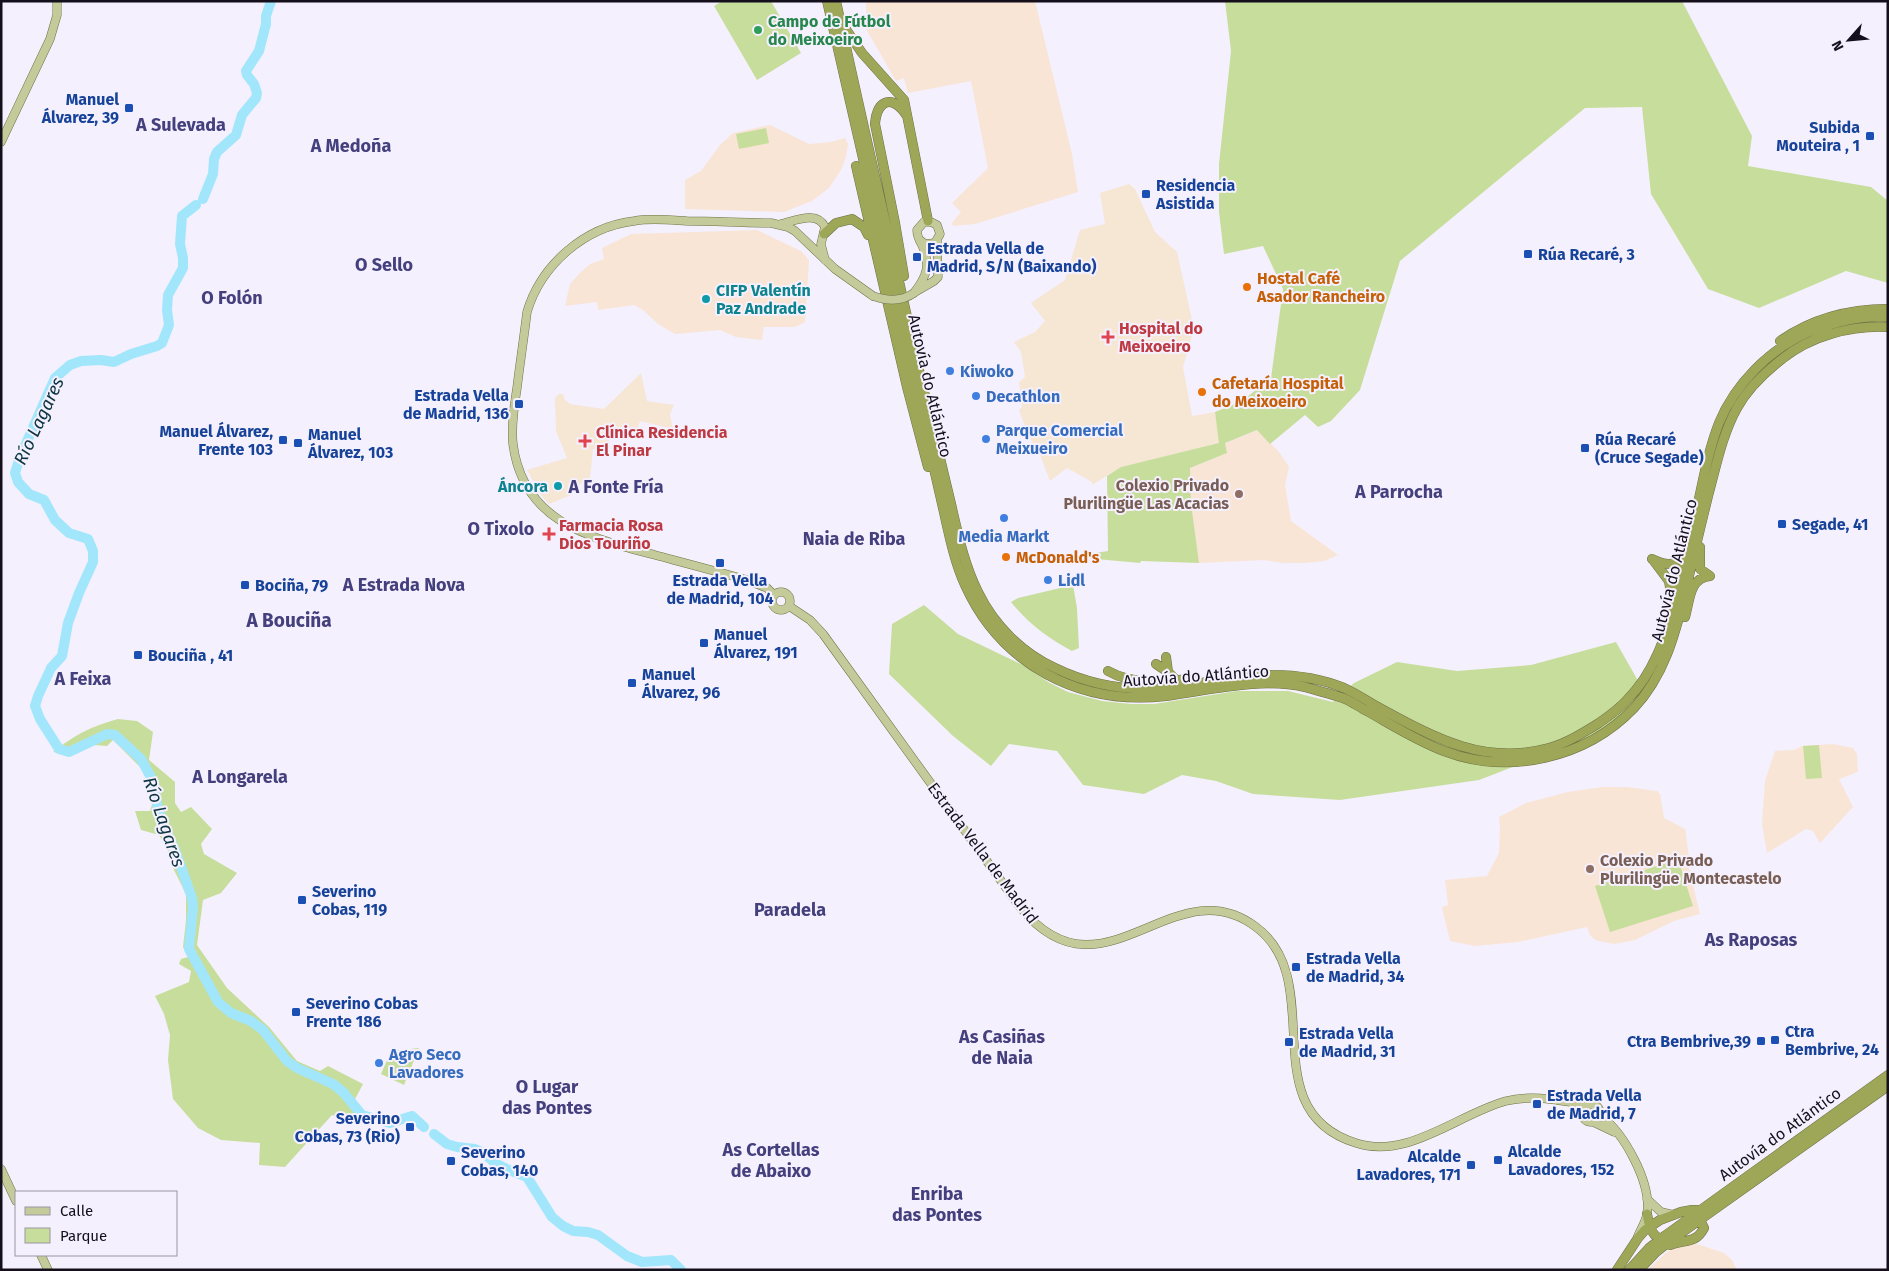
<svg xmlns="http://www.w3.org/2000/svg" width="1889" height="1271" font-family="'Fira Sans',sans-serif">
  <rect width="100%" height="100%" fill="#f5f0fe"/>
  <path fill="#f8e5d5" d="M866,1H1035L1072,154L1078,192L975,224L953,226L952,223L961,212L952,203L988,168L971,81L908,93L904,78L896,81L866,29Z
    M770,125L809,144L831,142L845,138L848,144L846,157L841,170L829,188L812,201L784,212L685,209V180L701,171L720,145L733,133Z
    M757,230L801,251L809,260L805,322L795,327H764L762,340L736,337L720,330L675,334L658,324L643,310L634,305L598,310L597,302L565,306L570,284L580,273L590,264L604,259L602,248L631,234Z
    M1258,430L1279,452L1289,467L1285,485L1291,521L1338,555L1324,561L1304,563H1284L1264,560L1199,563L1191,503L1190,468L1227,453L1225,443Z
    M1833,744L1853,748L1857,754L1858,772L1839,779L1853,807L1820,843L1813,831L1806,829L1767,853L1762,824L1765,781L1775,751L1794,750L1802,746Z
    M1603,787H1627L1657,791L1660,794L1664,818L1685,829L1690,864H1688L1700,914L1674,921L1635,940L1614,944L1595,940L1590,935L1587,927L1518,942L1475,946L1450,941L1442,907L1448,905L1445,880L1487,876L1499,853L1500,829L1499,817L1526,803L1568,792Z
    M1694,1243L1724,1253L1732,1260L1737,1270H1647L1667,1252L1679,1245Z"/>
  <path fill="#f6e6d4" d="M1129,184L1135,189L1155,232L1177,252L1194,329L1183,367L1192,416L1215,412L1220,443L1121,467L1092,485V482L1067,468L1050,481L1040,455L1028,435L1019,410L1022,407L1019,382L1025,377L1021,352L1014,342L1035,332L1045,321L1031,303L1065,280L1080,230L1105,224L1100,193Z
    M641,373L647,401L674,405L670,414L673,429L640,421L638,428H616L608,435L610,448L593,449L590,479L568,490L571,495L549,504L540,494L527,470L567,458L556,431L555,398L559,394H563L565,400L570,404L604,409Z"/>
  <path fill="#c7dd9c" d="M722,1H771L801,53L757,80L714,6Z
    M1225,1H1682L1752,136L1748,166L1871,187L1888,201V283L1846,271L1759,308L1708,289L1651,194L1642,107L1585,108L1400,261L1360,390L1331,421L1318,427L1305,415L1270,444L1257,430L1225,443L1227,453L1190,468L1191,503L1199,563L1141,561L1140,563L1085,558L1083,555L1108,551L1107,476L1121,467L1219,443L1215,412L1242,401L1271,378L1283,289L1263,246L1224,254L1219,212V164L1231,51Z
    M766,128L769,143L739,149L736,134Z
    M1073,585L1077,608L1079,648L1072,651C1048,638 1028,623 1011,602L1018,598Z
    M924,605L958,634L1025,666L1048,682L1068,692L1102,701L1131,704H1154L1237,691H1288L1333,702L1354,683L1397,662L1457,671L1531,665L1616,642L1645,693L1611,729L1479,780L1340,800L1253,794L1216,781L1182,775L1144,794L1083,785L1057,751L1009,744L991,766L953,736L889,674L892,624Z
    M118,719L137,721L153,732L149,760L175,782V803L181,812L191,807L212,829L201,844L204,854L237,873L221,893L203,900L197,945L227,988L269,1027L297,1061L320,1071L328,1066L363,1084L354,1101L363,1109L355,1122L332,1115L285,1167L259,1165L260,1143L221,1140L198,1128L173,1099L168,1060L170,1035L164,1014L155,996L189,982L191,971L179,964L181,959L188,957L183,947L186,920V894L172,866L173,860L159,835L141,830L135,811H150L158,785L113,740L107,746L94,745L73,755L53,752C74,735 92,726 118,719Z
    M1819,745L1822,778L1806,779L1803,746Z
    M1678,859L1693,906L1610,932L1595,886Z
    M419,1048L404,1085L381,1074L391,1051Z"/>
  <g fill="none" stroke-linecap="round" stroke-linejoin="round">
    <path stroke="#a2e6fc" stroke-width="10" d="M203,199L213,174L214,159L217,152L236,135L242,115L256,98L257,93L254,84L247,75L246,71L259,51L266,24V16L271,1
      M196,205L182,216L180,244L183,258V268L168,295L167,310L169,325L162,343L157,346L131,354L114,362L101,360L81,361L70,365L55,378L20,457L15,473L18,482L29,494L44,500L55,520L69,533L88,539L93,551V562L79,593L68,623L62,656L51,668L38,696L35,706L40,719L59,749L69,752L107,734L115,735L141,759L154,783L157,805L164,826L175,850L192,898L193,907L189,949L218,1002L231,1013L251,1021L263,1030L287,1061L297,1068L333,1084L343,1092L362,1115L390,1123L412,1116L424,1127
      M434,1134L447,1144L457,1147L475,1149L482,1152L495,1163L509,1170L527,1177L552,1217L563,1226L573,1231L588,1232L598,1235L627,1256L642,1262L671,1260L681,1270"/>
    <g stroke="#6e7243" stroke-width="9">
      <path id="major" d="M1,142L50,39L57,15V1
        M781,224C795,221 817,210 825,227L821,244L825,260
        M915,292L934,281L938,277L937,240
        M914,293C927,276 931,265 922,245C919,240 917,236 917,230L924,222H931L937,225L940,234L935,243L925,244L920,240
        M772 601a9 9 0 1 1 18 0a9 9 0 1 1-18 0Z
        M774,595L767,588L747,580C716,571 685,563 655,555C591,538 523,523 513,444C511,426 514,406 517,388C520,363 524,337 527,312C541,265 584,227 634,221C651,218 670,220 687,221C715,221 743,223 771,223L788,227L795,231L835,269L873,296
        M789,606L810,620L823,634L1020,907C1103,1009 1173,864 1256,927C1330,982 1250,1110 1356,1143C1408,1160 1458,1114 1506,1101C1534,1094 1561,1101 1589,1105
        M1582 1113a9 9 0 1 1 18 0a9 9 0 1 1-18 0Z
        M1600,1115C1624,1133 1652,1183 1647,1214C1646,1221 1641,1229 1638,1236
        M1593,1122L1614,1132
        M1,1169L16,1201
        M1647,1199L1661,1212L1674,1215
        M41,1255L48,1270"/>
    </g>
    <g stroke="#6e7243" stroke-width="10">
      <path id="highway" d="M827,1L943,508C949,534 954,561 965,585C1001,665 1080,706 1166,696C1211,690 1260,677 1305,687C1318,691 1331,694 1343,698C1351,701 1359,707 1367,711C1392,725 1417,741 1444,751C1509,776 1586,758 1634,708C1664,676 1675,635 1685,594C1692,561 1700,529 1708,496C1716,467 1722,435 1737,408C1748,388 1764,373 1782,359C1810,336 1851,325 1888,327
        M836,1C863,127 893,253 921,379C931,421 941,462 951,504C958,534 964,564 978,592C994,625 1022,653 1055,668C1092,686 1130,692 1171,687C1205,684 1238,674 1272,675C1295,675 1322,679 1344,688C1355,693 1366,700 1376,706C1433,737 1483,766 1549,748C1567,743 1583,733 1599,723C1609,716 1619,709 1627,700C1654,673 1665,638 1675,602C1684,566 1692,530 1700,494C1705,470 1710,446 1719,423C1735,384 1769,350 1807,333C1833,322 1860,315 1888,317
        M845,28L862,53L904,100L928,221
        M856,166L907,387L928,467
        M824,234L836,223L852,219L864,227L868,235
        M904,276L895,223L875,124C877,99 893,94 907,116
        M1780,341C1813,318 1848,309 1888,309
        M1700,547V569L1710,576
        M1652,559C1670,567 1677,567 1682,547
        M1654,561L1669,581L1672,600
        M1685,617C1690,600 1689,578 1710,576
        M1166,657L1168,672
        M1156,664L1168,672L1176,680
        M1108,671C1134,686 1168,682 1196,678
        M1647,1214C1649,1225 1651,1238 1665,1240
        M1670,1245C1685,1239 1696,1244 1704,1228L1702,1224L1694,1220
        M1617,1270L1638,1238L1645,1230L1660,1220L1681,1212L1692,1210H1699
        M1629,1270L1649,1248L1666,1235L1888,1075
        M1639,1270L1656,1252L1670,1241L1888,1086"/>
    </g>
    <use href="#major" stroke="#c5ca9b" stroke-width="8"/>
    <use href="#highway" stroke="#9ea758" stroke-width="9"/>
    <g stroke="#6e7243" stroke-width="9" stroke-linecap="butt">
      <path id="major-bridge" d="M873,296C887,301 901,302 914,293"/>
    </g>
    <use href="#major-bridge" stroke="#c5ca9b" stroke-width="8"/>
  </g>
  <circle fill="#2e9e5b" stroke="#f5f0fe" stroke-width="2" cx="758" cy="30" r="5"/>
  <g fill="#1a4fb4" stroke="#f5f0fe" stroke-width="2">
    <rect x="124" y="103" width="10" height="10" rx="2.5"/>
    <rect x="1865" y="131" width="10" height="10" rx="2.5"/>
    <rect x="1141" y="189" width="10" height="10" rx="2.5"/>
    <rect x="1523" y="249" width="10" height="10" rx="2.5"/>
    <rect x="912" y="252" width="10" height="10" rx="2.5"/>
    <rect x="514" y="399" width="10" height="10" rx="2.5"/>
    <rect x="278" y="435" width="10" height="10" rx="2.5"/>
    <rect x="293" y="438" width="10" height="10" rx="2.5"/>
    <rect x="1580" y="443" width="10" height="10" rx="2.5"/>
    <rect x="1777" y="519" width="10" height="10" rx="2.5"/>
    <rect x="715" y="558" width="10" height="10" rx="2.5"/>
    <rect x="240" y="580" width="10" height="10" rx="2.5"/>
    <rect x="699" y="638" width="10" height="10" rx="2.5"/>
    <rect x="133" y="650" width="10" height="10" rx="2.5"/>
    <rect x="627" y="678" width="10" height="10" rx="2.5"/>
    <rect x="297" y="895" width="10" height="10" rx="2.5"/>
    <rect x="1291" y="962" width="10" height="10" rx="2.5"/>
    <rect x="291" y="1007" width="10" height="10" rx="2.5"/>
    <rect x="1770" y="1035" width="10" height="10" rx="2.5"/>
    <rect x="1756" y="1036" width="10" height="10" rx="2.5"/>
    <rect x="1284" y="1037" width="10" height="10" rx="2.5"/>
    <rect x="1532" y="1099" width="10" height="10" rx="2.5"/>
    <rect x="405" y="1122" width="10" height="10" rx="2.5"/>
    <rect x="1493" y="1155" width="10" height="10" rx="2.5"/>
    <rect x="446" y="1156" width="10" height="10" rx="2.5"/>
    <rect x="1466" y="1160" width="10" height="10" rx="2.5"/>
  </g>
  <g fill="#e8710a" stroke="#f5f0fe" stroke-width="2">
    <circle cx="1247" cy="287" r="5"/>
    <circle cx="1202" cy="392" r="5"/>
    <circle cx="1006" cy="557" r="5"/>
  </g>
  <g fill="#0f9aa8" stroke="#f5f0fe" stroke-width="2">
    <circle cx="706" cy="299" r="5"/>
    <circle cx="558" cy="486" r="5"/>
  </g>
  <g fill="#e0444e" stroke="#f5f0fe" stroke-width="2">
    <path d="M1105.5 329.5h5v5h5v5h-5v5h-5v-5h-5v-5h5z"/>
    <path d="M582.5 433.5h5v5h5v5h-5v5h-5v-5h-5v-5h5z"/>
    <path d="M546.5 526.5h5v5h5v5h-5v5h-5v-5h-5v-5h5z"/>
  </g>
  <g fill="#3f7fe0" stroke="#f5f0fe" stroke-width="2">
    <circle cx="950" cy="371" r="5"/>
    <circle cx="976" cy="396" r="5"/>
    <circle cx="986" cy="439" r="5"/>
    <circle cx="1004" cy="518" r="5"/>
    <circle cx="1048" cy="580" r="5"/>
    <circle cx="379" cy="1063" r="5"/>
  </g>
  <g fill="#8d6e63" stroke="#f5f0fe" stroke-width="2">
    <circle cx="1239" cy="494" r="5"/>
    <circle cx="1590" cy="869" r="5"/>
  </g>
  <g text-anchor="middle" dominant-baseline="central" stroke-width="4" stroke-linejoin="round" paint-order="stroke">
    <g font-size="16" font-weight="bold" fill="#27864d" stroke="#f5f0fe" text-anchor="start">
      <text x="768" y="21">Campo de Fútbol<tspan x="768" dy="18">do Meixoeiro</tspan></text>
    </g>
    <g font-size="16" font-weight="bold" fill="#164399" stroke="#f5f0fe" text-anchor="start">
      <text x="119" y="99" text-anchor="end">Manuel<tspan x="119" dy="18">Álvarez, 39</tspan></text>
      <text x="1860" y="127" text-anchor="end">Subida<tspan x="1860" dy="18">Mouteira , 1</tspan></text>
      <text x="1156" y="185">Residencia<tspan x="1156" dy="18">Asistida</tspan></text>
      <text x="927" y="248">Estrada Vella de<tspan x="927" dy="18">Madrid, S/N (Baixando)</tspan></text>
      <text x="1538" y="254">Rúa Recaré, 3</text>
      <text x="509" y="395" text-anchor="end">Estrada Vella<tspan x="509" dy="18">de Madrid, 136</tspan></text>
      <text x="273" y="431" text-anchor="end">Manuel Álvarez,<tspan x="273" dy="18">Frente 103</tspan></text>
      <text x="308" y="434">Manuel<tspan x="308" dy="18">Álvarez, 103</tspan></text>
      <text x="1595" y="439">Rúa Recaré<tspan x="1595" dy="18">(Cruce Segade)</tspan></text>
      <text x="1792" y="524">Segade, 41</text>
      <text x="720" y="580" text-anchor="middle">Estrada Vella<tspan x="720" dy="18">de Madrid, 104</tspan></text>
      <text x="255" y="585">Bociña, 79</text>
      <text x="714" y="634">Manuel<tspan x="714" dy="18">Álvarez, 191</tspan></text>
      <text x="148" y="655">Bouciña , 41</text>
      <text x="642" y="674">Manuel<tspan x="642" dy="18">Álvarez, 96</tspan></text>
      <text x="312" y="891">Severino<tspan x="312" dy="18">Cobas, 119</tspan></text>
      <text x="1306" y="958">Estrada Vella<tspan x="1306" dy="18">de Madrid, 34</tspan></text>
      <text x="306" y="1003">Severino Cobas<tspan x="306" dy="18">Frente 186</tspan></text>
      <text x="1785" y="1031">Ctra<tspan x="1785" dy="18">Bembrive, 24</tspan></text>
      <text x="1299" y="1033">Estrada Vella<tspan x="1299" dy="18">de Madrid, 31</tspan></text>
      <text x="1751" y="1041" text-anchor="end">Ctra Bembrive,39</text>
      <text x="1547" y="1095">Estrada Vella<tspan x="1547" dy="18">de Madrid, 7</tspan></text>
      <text x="400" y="1118" text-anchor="end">Severino<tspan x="400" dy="18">Cobas, 73 (Rio)</tspan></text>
      <text x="1508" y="1151">Alcalde<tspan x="1508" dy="18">Lavadores, 152</tspan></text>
      <text x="461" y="1152">Severino<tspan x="461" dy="18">Cobas, 140</tspan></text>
      <text x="1461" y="1156" text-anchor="end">Alcalde<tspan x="1461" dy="18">Lavadores, 171</tspan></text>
    </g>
    <g font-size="16" font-weight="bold" fill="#c56008" stroke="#f5f0fe" text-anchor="start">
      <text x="1257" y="278">Hostal Café<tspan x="1257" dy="18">Asador Rancheiro</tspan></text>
      <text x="1212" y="383">Cafetaría Hospital<tspan x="1212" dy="18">do Meixoeiro</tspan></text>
      <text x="1016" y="557">McDonald's</text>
    </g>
    <g font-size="16" font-weight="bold" fill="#0d838f" stroke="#f5f0fe" text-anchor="start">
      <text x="716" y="290">CIFP Valentín<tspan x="716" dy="18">Paz Andrade</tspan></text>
      <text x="548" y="486" text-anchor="end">Áncora</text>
    </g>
    <g font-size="16" font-weight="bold" fill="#be3a42" stroke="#f5f0fe" text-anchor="start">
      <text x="1119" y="328">Hospital do<tspan x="1119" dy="18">Meixoeiro</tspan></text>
      <text x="596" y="432">Clínica Residencia<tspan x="596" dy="18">El Pinar</tspan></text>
      <text x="559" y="525">Farmacia Rosa<tspan x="559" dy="18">Dios Touriño</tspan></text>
    </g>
    <g font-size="16" font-weight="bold" fill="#366cbe" stroke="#f5f0fe" text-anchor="start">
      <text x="960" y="371">Kiwoko</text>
      <text x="986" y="396">Decathlon</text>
      <text x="996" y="430">Parque Comercial<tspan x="996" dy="18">Meixueiro</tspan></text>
      <text x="1004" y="536" text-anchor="middle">Media Markt</text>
      <text x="1058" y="580">Lidl</text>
      <text x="389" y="1054">Agro Seco<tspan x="389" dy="18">Lavadores</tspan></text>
    </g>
    <g font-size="16" fill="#140f1b" stroke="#f5f0fe">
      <text transform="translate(930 386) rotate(77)">Autovía do Atlántico</text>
      <text transform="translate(1674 570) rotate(-76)">Autovía do Atlántico</text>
      <text transform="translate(1196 676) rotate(-4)">Autovía do Atlántico</text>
      <text transform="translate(983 853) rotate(53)">Estrada Vella de Madrid</text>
      <text transform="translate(1780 1134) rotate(-36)">Autovía do Atlántico</text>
    </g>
    <g font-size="16" font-weight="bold" fill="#785e54" stroke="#f5f0fe" text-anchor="end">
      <text x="1229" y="485">Colexio Privado<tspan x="1229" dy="18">Plurilingüe Las Acacias</tspan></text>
      <text x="1600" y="860" text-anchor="start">Colexio Privado<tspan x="1600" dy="18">Plurilingüe Montecastelo</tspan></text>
    </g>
    <g font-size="18" font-weight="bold" fill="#44407d" stroke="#f5f0fe">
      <text x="181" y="125">A Sulevada</text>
      <text x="351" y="146">A Medoña</text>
      <text x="384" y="265">O Sello</text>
      <text x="232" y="298">O Folón</text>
      <text x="616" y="487">A Fonte Fría</text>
      <text x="1399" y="492">A Parrocha</text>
      <text x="501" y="529">O Tixolo</text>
      <text x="854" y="539">Naia de Riba</text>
      <text x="404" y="585">A Estrada Nova</text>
      <text x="83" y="679">A Feixa</text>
      <text x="240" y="777">A Longarela</text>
      <text x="790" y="910">Paradela</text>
      <text x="1751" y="940">As Raposas</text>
      <text x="1002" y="1037">As Casiñas<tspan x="1002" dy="21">de Naia</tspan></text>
      <text x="547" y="1087">O Lugar<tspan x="547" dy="21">das Pontes</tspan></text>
      <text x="771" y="1150">As Cortellas<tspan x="771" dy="21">de Abaixo</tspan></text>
      <text x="937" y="1194">Enriba<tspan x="937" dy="21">das Pontes</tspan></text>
    </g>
    <g font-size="18" font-style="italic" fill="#0c3641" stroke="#f5f0fe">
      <text transform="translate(39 421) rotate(-65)">Río Lagares</text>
      <text transform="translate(164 822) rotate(71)">Río Lagares</text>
    </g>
    <g font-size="19" font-weight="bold" fill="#44407d" stroke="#f5f0fe">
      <text x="289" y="620">A Bouciña</text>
    </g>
  </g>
  <rect width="1889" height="1271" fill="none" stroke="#140f1b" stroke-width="5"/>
  <rect x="15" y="1191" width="162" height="65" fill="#f5f0fe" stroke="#9b96a3"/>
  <rect x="25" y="1207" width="25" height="8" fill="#c5ca9b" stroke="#9b96a3"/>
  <text x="60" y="1216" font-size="15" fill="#140f1b">Calle</text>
  <rect x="25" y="1228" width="25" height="15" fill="#c7dd9c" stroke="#9b96a3"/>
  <text x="60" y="1241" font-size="15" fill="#140f1b">Parque</text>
  <g transform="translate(1849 40) rotate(243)" stroke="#f5f0fe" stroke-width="4" paint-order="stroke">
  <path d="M0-4L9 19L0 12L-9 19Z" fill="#140f1b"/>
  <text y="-8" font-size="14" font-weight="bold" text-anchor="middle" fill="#140f1b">N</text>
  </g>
</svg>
